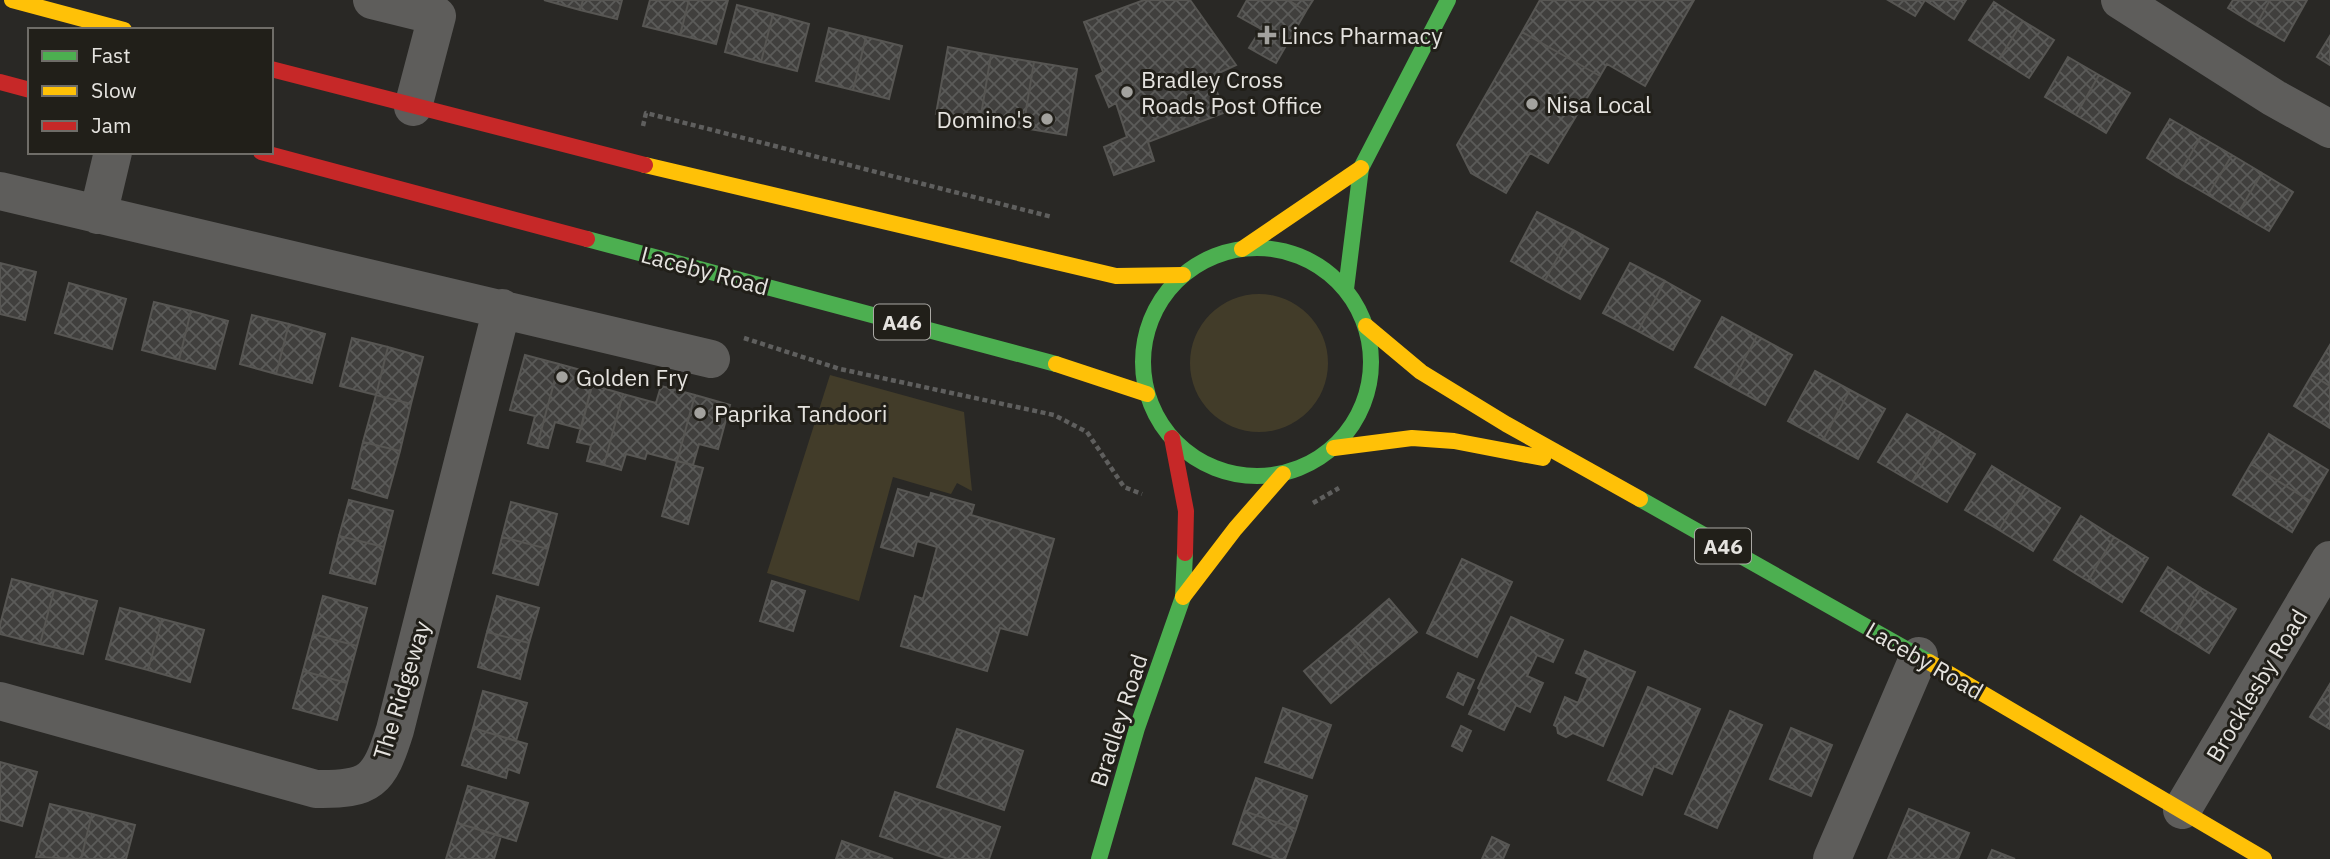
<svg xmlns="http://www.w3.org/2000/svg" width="2330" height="859" font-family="'IBM Plex Sans',sans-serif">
  <defs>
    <pattern id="building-cross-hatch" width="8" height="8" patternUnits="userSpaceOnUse" patternTransform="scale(1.75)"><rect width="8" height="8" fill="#403f3d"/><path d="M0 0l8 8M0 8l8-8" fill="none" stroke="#5b5b59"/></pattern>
  </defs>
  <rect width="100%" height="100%" fill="#292825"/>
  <path fill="#423c29" d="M1190 363a69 69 0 1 1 138 0a69 69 0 1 1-138 0Z
    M830,375L964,412L972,491L957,483L951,494L893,477L859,601L767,573Z"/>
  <path fill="url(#building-cross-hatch)" stroke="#575653" stroke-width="2" d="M544,0H583L580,10Z
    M583,0H622L617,19L580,10Z
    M650,0H689L680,35L643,26Z
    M689,0H728L716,44L680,35Z
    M1144,0H1190L1236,65L1210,77L1226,112L1148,142L1154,161L1114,175L1104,147L1127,137L1116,103L1109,107L1096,76L1103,72L1084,22Z
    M1247,0H1288L1306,11L1276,63L1249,48L1261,29L1238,16Z
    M1288,0H1313L1306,11Z
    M1540,0H1694L1645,86L1607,64L1600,76L1522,32Z
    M1888,0H1925L1915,16Z
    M1925,0H1966L1954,19Z
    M2233,0H2270L2256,25L2228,8Z
    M2270,0H2307L2284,41L2256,25Z
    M1994,2L2023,21L1999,59L1969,40Z
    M737,5L773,14L761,62L725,52Z
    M773,14L809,24L797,71L761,62Z
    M2023,21L2054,40L2029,78L1999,59Z
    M829,28L866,37L853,90L816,81Z
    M1522,32L1600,76L1548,163L1530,153L1506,193L1471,173L1457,145Z
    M2330,36V65L2317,57Z
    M866,37L902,46L889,99L853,90Z
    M948,47L991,55L980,121L936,114Z
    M991,55L1034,62L1023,128L980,121Z
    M2068,57L2099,75L2076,115L2045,97Z
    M1034,62L1077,69L1066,135L1023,128Z
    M2099,75L2130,93L2106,133L2076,115Z
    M2170,119L2201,137L2177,177L2147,158Z
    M2201,137L2232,155L2208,195L2177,177Z
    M2232,155L2262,173L2238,213L2208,195Z
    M2262,173L2293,192L2269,231L2238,213Z
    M1537,212L1573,230L1545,280L1511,261Z
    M1573,230L1608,249L1580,299L1545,280Z
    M0,263L36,272L25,320L0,314Z
    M1630,263L1665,281L1638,331L1603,313Z
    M1665,281L1700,301L1673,350L1638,331Z
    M69,283L126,299L112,349L55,333Z
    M154,302L191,311L179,360L142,350Z
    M191,311L228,321L215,369L179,360Z
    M252,315L289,324L276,374L240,364Z
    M1722,317L1757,336L1730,386L1695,367Z
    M289,324L325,334L312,383L276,374Z
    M1757,336L1792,355L1765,405L1730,386Z
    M352,338L388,347L376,395L340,386Z
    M2330,345V386L2312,375Z
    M388,347L423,357L411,404L376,395Z
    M525,355L559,364L537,446L528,443L535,416L510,410Z
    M559,364L595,374L581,429L555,422L548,448L537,446Z
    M1815,371L1850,390L1823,440L1788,421Z
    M2312,375L2330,386V428L2294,406Z
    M592,385L623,394L604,465L587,461L591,445L577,442Z
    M661,386L695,395L677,461L647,453L645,459L626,454L621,470L604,465L623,394L656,403Z
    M1850,390L1885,409L1858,459L1823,440Z
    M376,395L411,404L400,451L363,442Z
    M695,395L730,405L718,449L699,444L693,465L677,461Z
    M1907,414L1941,433L1912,482L1878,462Z
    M1941,433L1975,454L1947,502L1912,482Z
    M2269,434L2328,470L2310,501L2251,464Z
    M363,442L400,451L387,498L352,488Z
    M677,461L703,468L688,524L662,516Z
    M2251,464L2310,501L2292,532L2233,495Z
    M1992,466L2026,487L1999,530L1965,510Z
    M2026,487L2060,508L2033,551L1999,530Z
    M898,489L930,498L931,493L974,505L971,515L1054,539L1027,635L1000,628L987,671L901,646L915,596L923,599L937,547L917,541L913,556L881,547Z
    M349,500L393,511L384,547L339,536Z
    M511,502L557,514L548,549L502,537Z
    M2081,516L2114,537L2088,581L2054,560Z
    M339,536L384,547L375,584L330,573Z
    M502,537L548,549L538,585L493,573Z
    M2114,537L2148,558L2122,602L2088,581Z
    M1462,559L1512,582L1477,657L1427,633Z
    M2168,567L2201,588L2175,632L2141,611Z
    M12,579L54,590L40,644L0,634V625Z
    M772,581L805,591L793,631L760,621Z
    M2201,588L2236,609L2209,653L2175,632Z
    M54,590L97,601L83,654L40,644Z
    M323,596L367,608L357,646L313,634Z
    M497,596L539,608L529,643L487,632Z
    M1389,599L1417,632L1374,667L1347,635Z
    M120,608L162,619L148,670L106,659Z
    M1511,617L1563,640L1553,662L1537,655L1527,676L1543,683L1530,712L1516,705L1504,730L1469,714L1480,690L1478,688Z
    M162,619L204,630L190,682L148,670Z
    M487,632L529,643L520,679L478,667Z
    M313,634L357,646L347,683L303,671Z
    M1347,635L1374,667L1331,703L1304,671Z
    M1585,651L1635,672L1603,746L1573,733L1566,737L1558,733L1557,727L1554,725L1565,697L1578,703L1588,678L1576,673Z
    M303,671L347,683L337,720L293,708Z
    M1458,673L1474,680L1463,705L1447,697Z
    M2330,684V729L2310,717Z
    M1648,687L1700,709L1672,774L1654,766L1642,795L1608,780Z
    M483,691L527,703L516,741L473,728Z
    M1283,708L1331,725L1312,778L1265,762Z
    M1730,711L1762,725L1717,828L1685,814Z
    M1461,726L1471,731L1462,751L1452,746Z
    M473,728L527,744L519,773L508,769L506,778L462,765Z
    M1791,728L1832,745L1811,796L1770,779Z
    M957,729L1023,751L1004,810L937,787Z
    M0,762L37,772L22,826L0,820Z
    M1256,778L1307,796L1296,829L1244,811Z
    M468,786L528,803L516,841L457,823Z
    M895,792L1000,827L989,859H948L880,836Z
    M50,804L92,814L81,859L36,857Z
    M1909,809L1969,833L1958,859H1888Z
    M1244,811L1296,829L1285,859H1276L1233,844Z
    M92,814L135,825L126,859H81Z
    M457,823L501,836L494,859H446Z
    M1492,837L1509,845L1503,859H1482Z
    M842,841L893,859H836Z
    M1992,850L2015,859H1988Z"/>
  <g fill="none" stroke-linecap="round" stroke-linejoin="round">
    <path stroke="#5f5f5e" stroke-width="4.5" stroke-dasharray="5 3.5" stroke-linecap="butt" d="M643,126L646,113L1052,217
      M744,338L840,369L1054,415L1087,432L1124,487L1142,494
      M1313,503L1339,488"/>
    <path stroke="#5e5d5b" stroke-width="38" d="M372,0L437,16L413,107
      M2120,0L2274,98L2330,129
      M0,191L711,359
      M98,215L113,152
      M0,701L316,789C371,790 379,781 395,730L502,308
      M2182,810L2330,560
      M1832,859L1919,656"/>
    <path stroke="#4caf50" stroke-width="16" d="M587,239L1056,364
      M1143 362a114 114 0 1 1 228 0a114 114 0 1 1-228 0Z
      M1346,289L1361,168L1448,0
      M1640,499L1929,662
      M1099,859L1137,728L1183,597L1185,553"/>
    <path stroke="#ffc107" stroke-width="16" d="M12,0L124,30
      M645,165L1116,276L1183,275
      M1242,249L1361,168
      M1366,326L1421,372L1506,424L1640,499
      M1056,364L1147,394
      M1334,448L1412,438L1454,441L1543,458
      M1183,597L1235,529L1283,474
      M1929,662L2264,859"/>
    <path stroke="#c62828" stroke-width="16" d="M271,69L645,165
      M0,82L30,90
      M261,152L587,239
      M1172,438L1186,511L1185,553"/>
  </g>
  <g fill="#a3a29e" stroke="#211f19" stroke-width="2.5">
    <path d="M1263.5 24.5h7v7h7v7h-7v7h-7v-7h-7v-7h7z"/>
    <circle cx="1127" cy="92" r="7"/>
    <circle cx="1532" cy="104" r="7"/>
    <circle cx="1047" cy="119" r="7"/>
    <circle cx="562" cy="377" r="7"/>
    <circle cx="700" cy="413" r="7"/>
  </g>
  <g text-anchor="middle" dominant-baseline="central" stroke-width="6" stroke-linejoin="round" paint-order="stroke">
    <g fill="#211f19" stroke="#aaa8a4" stroke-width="2">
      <rect x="874" y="304.5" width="56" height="35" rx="5"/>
      <rect x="1695" y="528.5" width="56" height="35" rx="5"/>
    </g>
    <g font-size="21" font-weight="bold" fill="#e5e3df">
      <text x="902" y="322">A46</text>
      <text x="1723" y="546">A46</text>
    </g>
    <g font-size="23" fill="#e5e3df" stroke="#211f19" text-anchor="start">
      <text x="1281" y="35">Lincs Pharmacy</text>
      <text x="1141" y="79">Bradley Cross<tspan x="1141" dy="26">Roads Post Office</tspan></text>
      <text x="1546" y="104">Nisa Local</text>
      <text x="1033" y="119" text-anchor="end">Domino's</text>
      <text x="576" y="377">Golden Fry</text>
      <text x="714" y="413">Paprika Tandoori</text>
    </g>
    <g font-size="23" fill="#e5e3df" stroke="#211f19">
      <text transform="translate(705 270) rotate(15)">Laceby Road</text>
      <text transform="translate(1925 660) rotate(30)">Laceby Road</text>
      <text transform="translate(2256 685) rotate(-59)">Brocklesby Road</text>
      <text transform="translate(401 690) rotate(-73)">The Ridgeway</text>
      <text transform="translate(1118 720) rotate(-72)">Bradley Road</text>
    </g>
  </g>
  <rect x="28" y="28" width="245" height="126" fill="#211f19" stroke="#6f6d68" stroke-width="2"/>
  <rect x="42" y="51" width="35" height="10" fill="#4caf50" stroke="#6f6d68" stroke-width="2"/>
  <text x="91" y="63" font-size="21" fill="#e5e3df">Fast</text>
  <rect x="42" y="86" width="35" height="10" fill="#ffc107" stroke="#6f6d68" stroke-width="2"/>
  <text x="91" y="98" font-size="21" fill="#e5e3df">Slow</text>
  <rect x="42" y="121" width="35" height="10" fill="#c62828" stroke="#6f6d68" stroke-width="2"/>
  <text x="91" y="133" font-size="21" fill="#e5e3df">Jam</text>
</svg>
